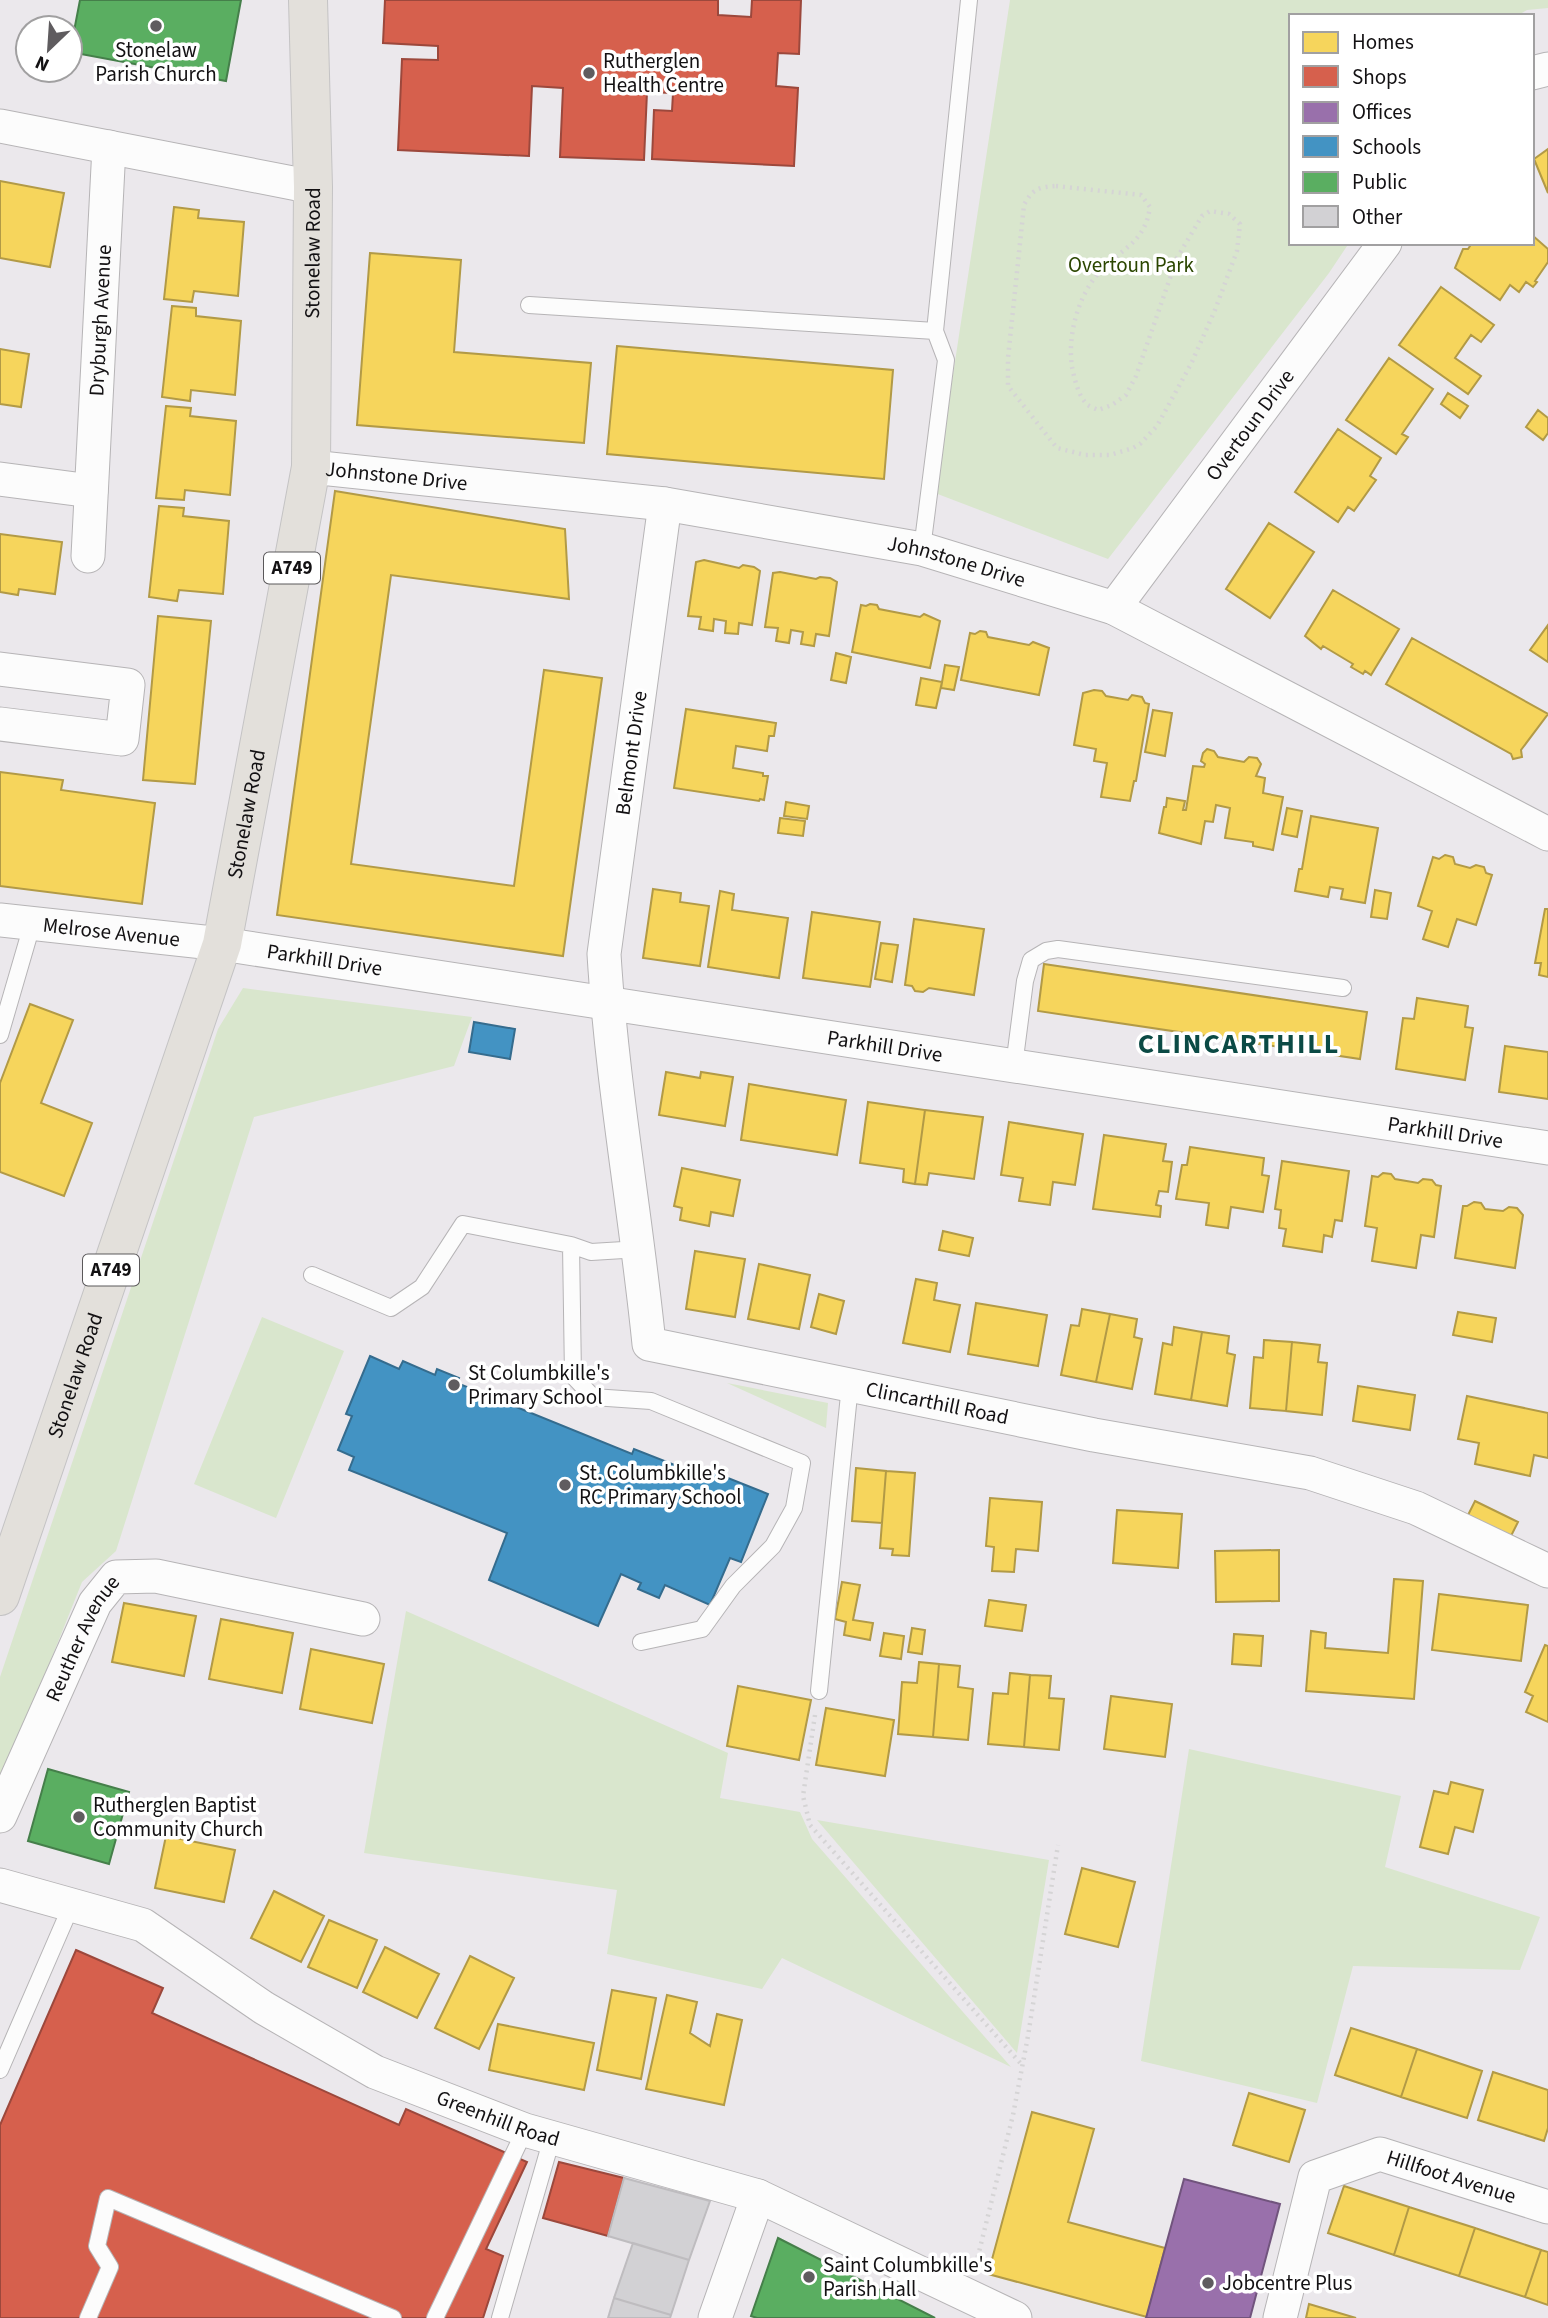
<svg xmlns="http://www.w3.org/2000/svg" width="1548" height="2318" font-family="'Source Sans 3',sans-serif">
  <rect width="100%" height="100%" fill="#ebe8ec"/>
  <path fill="#d9e6cd" d="M1010,0H1548V8L1527,10L1517,16H1291V243H1349L1329,273L1108,559L935,493Z
    M243,988L472,1017L454,1066L254,1117L116,1551L82,1582L0,1787V1677L218,1029Z
    M262,1317L344,1351L276,1518L194,1484Z
    M727,1383L828,1403L826,1428Z
    M406,1611L728,1753L720,1798L800,1812L812,1839L1011,2067L782,1958L762,1989L607,1954L617,1890L364,1853Z
    M1189,1749L1401,1796L1385,1867L1540,1917L1520,1970L1353,1966L1317,2103L1141,2061Z
    M817,1820L1049,1860L1017,2053Z"/>
  <path fill="#f6d55c" stroke="#b29a46" stroke-width="2" d="M1548,149V193L1534,159Z
    M0,181L64,193L50,267L0,258Z
    M174,207L199,210L198,218L244,222L238,296L194,291L192,302L164,299Z
    M1532,235L1548,249V262L1535,281L1537,282L1533,287L1526,282L1519,292L1510,285L1500,300L1455,268L1463,249H1468L1472,243H1532Z
    M370,253L461,260L454,352L591,363L584,443L357,425Z
    M1441,287L1494,325L1481,342L1471,335L1455,358L1481,376L1468,394L1399,345Z
    M172,306L196,308V316L241,321L235,395L191,390L190,401L162,397Z
    M617,346L893,370L884,479L607,454Z
    M0,349L29,354L21,407L0,404Z
    M1389,358L1433,389L1402,434L1408,437L1396,454L1346,420Z
    M1448,393L1468,406L1460,418L1441,404Z
    M166,406L191,408L190,416L236,421L230,495L185,490L184,500L156,498Z
    M1538,410L1548,418V433L1543,440L1526,427Z
    M1338,429L1381,458L1370,476L1376,480L1354,511L1348,507L1338,522L1295,492Z
    M335,491L565,529L569,599L391,575L351,864L514,886L544,670L602,678L563,956L277,915Z
    M159,506L184,508L183,516L229,521L223,594L179,590L177,601L149,597Z
    M1269,523L1314,552L1270,618L1226,589Z
    M0,534L62,542L55,594L19,589L18,595L0,592Z
    M704,560L739,568L743,565L754,567L760,571L752,625L739,623L738,634L725,633L726,621L714,619L713,631L699,629L701,617L688,616L696,562Z
    M780,572L816,579L820,577L830,578L837,582L829,636L816,634L814,646L801,644L803,632L791,630L789,643L776,641L778,628L765,627L773,573Z
    M1333,590L1399,629L1371,675L1365,671L1363,674L1351,667L1353,664L1323,646L1321,649L1305,636Z
    M870,604L877,605L879,609L920,617L924,614L940,621L930,668L852,652L861,605L866,606Z
    M158,616L211,621L195,784L143,780Z
    M1548,625V662L1530,650Z
    M980,631L986,632L988,637L1029,645L1033,642L1049,648L1039,695L961,680L970,633L975,634Z
    M1412,638L1548,714L1521,750L1522,757L1513,759L1511,754L1386,684Z
    M836,653L851,657L846,683L831,680Z
    M945,665L959,667L954,690L941,688Z
    M921,678L942,682L936,708L916,705Z
    M1094,690L1102,691L1106,696L1128,700L1132,695L1142,697L1145,703L1149,704L1136,781H1134L1130,801L1101,797L1107,763L1094,761L1096,749L1074,745L1083,693Z
    M686,709L776,723L774,736H769L767,751L736,746L733,768L763,773V776H768L764,800L760,799L759,801L674,788Z
    M1153,710L1172,713L1165,756L1145,752Z
    M1207,749L1214,751L1218,757L1244,762L1249,757L1257,758L1261,764L1256,776L1265,778L1263,793L1283,797L1273,850L1253,846V842L1225,838L1230,808L1216,805L1213,822L1205,821L1201,844L1159,833L1164,807H1166L1167,798L1185,801L1183,810H1186L1193,766L1204,767L1205,764L1201,761L1203,753Z
    M0,772L63,780L61,790L155,803L142,904L0,886Z
    M786,802L809,806L807,819L784,816Z
    M1287,808L1302,811L1297,837L1282,834Z
    M1311,816L1378,828L1365,903L1341,899L1343,889L1330,887L1328,897L1295,891L1299,869H1302Z
    M780,818L805,821L803,836L778,833Z
    M1445,855L1453,857L1455,864L1470,868L1476,865L1484,867L1486,873L1492,875L1476,925L1457,919L1448,947L1423,939L1432,911L1418,906L1433,857L1439,859Z
    M653,889L681,893L680,902L709,906L700,966L643,958Z
    M1375,890L1391,893L1387,919L1371,917Z
    M720,891L734,894L732,910L788,918L779,978L708,967Z
    M1545,909H1548V977L1539,975L1541,963H1535Z
    M812,912L880,922L870,987L803,978Z
    M914,919L984,929L974,995L929,988L923,992L915,991L912,986L905,985Z
    M881,943L898,945L892,982L875,979Z
    M1044,964L1367,1012L1360,1059L1038,1011Z
    M1417,998L1468,1006L1465,1027L1473,1028L1465,1080L1396,1069L1403,1018L1414,1019Z
    M30,1004L73,1020L41,1103L92,1123L64,1196L0,1172V1083Z
    M1505,1046L1548,1052V1099L1499,1092Z
    M666,1072L700,1078L701,1072L733,1077L725,1126L659,1115Z
    M749,1084L846,1100L837,1155L741,1140Z
    M868,1102L925,1110L915,1184L903,1182L904,1169L860,1163Z
    M925,1110L983,1117L974,1179L929,1173L927,1185L915,1184Z
    M1009,1122L1083,1134L1075,1185L1053,1182L1050,1205L1019,1201L1023,1178L1001,1175Z
    M1104,1135L1166,1144L1163,1161L1172,1162L1168,1192L1159,1191L1156,1205L1161,1206L1160,1217L1093,1209Z
    M1190,1147L1264,1158L1262,1175L1269,1176L1263,1212L1231,1207L1228,1228L1206,1225L1209,1203L1176,1199L1182,1165H1187Z
    M1282,1161L1349,1171L1342,1221L1335,1220L1332,1237L1324,1235L1322,1252L1283,1246L1286,1229L1279,1228L1281,1210L1275,1209Z
    M682,1168L740,1180L733,1216L711,1212L709,1226L680,1220L682,1208L674,1206Z
    M1383,1173L1391,1174L1395,1179L1418,1183L1423,1179L1432,1180L1436,1185L1441,1186L1434,1237L1421,1235L1416,1268L1372,1261L1377,1228L1365,1226L1372,1176L1378,1177Z
    M1474,1202L1481,1203L1485,1209L1503,1211L1509,1207L1517,1208L1523,1215L1515,1268L1455,1258L1463,1206H1467Z
    M943,1231L973,1238L969,1256L939,1250Z
    M695,1251L745,1259L735,1317L686,1309Z
    M759,1264L810,1275L799,1329L748,1319Z
    M916,1279L937,1283L934,1300L960,1305L950,1352L903,1343Z
    M819,1294L844,1301L836,1334L811,1327Z
    M976,1303L1047,1315L1038,1366L968,1354Z
    M1082,1309L1110,1314L1096,1382L1061,1375L1071,1325L1079,1326Z
    M1458,1312L1496,1318L1492,1342L1453,1335Z
    M1110,1314L1137,1319L1134,1337L1142,1339L1132,1389L1096,1382Z
    M1174,1327L1202,1332L1191,1400L1155,1394L1163,1343L1172,1345Z
    M1202,1332L1229,1336L1227,1353L1235,1355L1227,1406L1191,1400Z
    M1264,1340L1292,1342L1286,1411L1250,1408L1254,1357L1263,1358Z
    M1292,1342L1320,1345L1318,1362L1327,1363L1322,1415L1286,1411Z
    M1358,1386L1415,1395L1410,1430L1353,1421Z
    M1467,1396L1548,1413V1458L1534,1455L1530,1476L1475,1464L1479,1443L1458,1439Z
    M856,1468L886,1471L882,1523L852,1521Z
    M886,1471L915,1473L909,1556L892,1555L893,1549L880,1548Z
    M990,1498L1042,1502L1038,1551L1016,1549L1014,1572L992,1571L994,1547L986,1546Z
    M1475,1501L1518,1522L1510,1538L1467,1517Z
    M1117,1510L1182,1514L1178,1568L1113,1563Z
    M1279,1550V1601L1216,1602L1215,1551Z
    M1394,1579L1423,1581L1414,1699L1306,1691L1311,1631L1326,1633L1325,1648L1388,1653Z
    M842,1582L860,1585L853,1620L873,1623L870,1640L844,1635L846,1622L835,1619Z
    M1439,1594L1528,1605L1521,1661L1432,1650Z
    M989,1600L1026,1605L1022,1631L985,1626Z
    M124,1603L196,1616L184,1676L112,1662Z
    M221,1619L293,1633L282,1693L209,1679Z
    M912,1628L925,1630L922,1654L908,1652Z
    M884,1633L904,1636L901,1659L880,1656Z
    M1234,1634L1263,1636L1261,1666L1232,1664Z
    M1545,1645L1548,1646V1722L1526,1712L1533,1696L1525,1692Z
    M311,1649L384,1664L372,1723L300,1709Z
    M919,1662L939,1664L933,1737L898,1734L902,1682L917,1683Z
    M939,1664L960,1666L958,1687L973,1689L968,1740L933,1737Z
    M1010,1673L1030,1675L1024,1747L988,1744L993,1693L1008,1694Z
    M1030,1675L1051,1676L1049,1698L1064,1699L1059,1750L1024,1747Z
    M738,1686L811,1700L799,1760L727,1746Z
    M1111,1696L1172,1704L1165,1757L1104,1749Z
    M826,1708L894,1720L885,1776L816,1765Z
    M1451,1782L1483,1790L1473,1832L1455,1827L1448,1854L1420,1847L1434,1791L1448,1794Z
    M166,1836L235,1850L224,1902L155,1888Z
    M1082,1868L1135,1882L1118,1947L1065,1934Z
    M274,1891L324,1916L301,1962L251,1938Z
    M329,1920L377,1940L357,1988L308,1967Z
    M385,1947L439,1974L417,2018L363,1992Z
    M470,1956L514,1978L479,2049L435,2028Z
    M612,1990L656,1998L641,2079L597,2070Z
    M667,1995L697,2002L690,2033L710,2046L717,2014L742,2020L724,2105L646,2089Z
    M498,2024L594,2043L584,2090L489,2070Z
    M1351,2028L1417,2049L1401,2097L1335,2075Z
    M1417,2049L1482,2071L1467,2118L1401,2097Z
    M1493,2072L1548,2090V2128L1544,2141L1478,2120Z
    M1249,2093L1305,2110L1289,2162L1233,2145Z
    M1032,2112L1094,2129L1068,2222L1165,2248L1147,2317L988,2274Z
    M1344,2186L1409,2207L1394,2255L1328,2233Z
    M1409,2207L1475,2228L1459,2276L1394,2255Z
    M1475,2228L1541,2250L1525,2297L1459,2276Z
    M1541,2250L1548,2252V2305L1525,2297Z
    M1309,2304L1356,2318H1306Z"/>
  <path fill="#d6604d" stroke="#9c483c" stroke-width="2" d="M385,0H718V15L751,17L752,0H801L799,54L778,53L776,86L798,88L794,166L652,159L654,110L672,111L673,93L647,92L644,160L560,157L563,88L532,86L529,156L398,150L402,59L438,60V46L383,43Z
    M76,1950L163,1988L152,2013L399,2125L406,2109L527,2162L486,2249L503,2256L483,2318H0V2125Z
    M559,2162L624,2178L608,2236L543,2218Z"/>
  <path fill="#9970ab" stroke="#71547d" stroke-width="2" d="M1184,2179L1280,2204L1250,2318H1146Z"/>
  <path fill="#4393c3" stroke="#356c8e" stroke-width="2" d="M474,1022L515,1029L510,1059L469,1052Z
    M370,1356L399,1369L403,1361L435,1375L437,1369L459,1378L457,1383L632,1454L634,1449L700,1475L703,1468L768,1494L741,1562L730,1558L710,1605L665,1585L659,1598L638,1589L641,1583L621,1574L598,1626L489,1580L507,1533L349,1470L354,1457L338,1450L352,1416L346,1414Z"/>
  <path fill="#5aae61" stroke="#457f4a" stroke-width="2" d="M80,0H241L226,81L70,52Z
    M48,1769L129,1792L109,1864L28,1841Z
    M778,2238L935,2318H757L751,2316Z"/>
  <path fill="#d2d1d4" stroke="#bebcbf" stroke-width="2" d="M624,2178L710,2201L689,2260L608,2236Z
    M633,2243L689,2260L671,2315L614,2298Z
    M614,2298L671,2315L670,2318H608Z"/>
  <g fill="none" stroke-linecap="round" stroke-linejoin="round">
    <g stroke="#b6b4b6" stroke-width="18">
      <path id="lane" d="M529,305L935,331
        M922,549L946,360L935,331L969,0
        M0,1035L32,925
        M1014,1066L1025,981L1031,960L1046,951L1058,949L1343,988
        M571,1245L591,1252L640,1249
        M312,1275L391,1308L422,1287L463,1224L571,1245L573,1376L593,1397L651,1401L802,1463L794,1508L773,1546L733,1586L702,1629L641,1642
        M819,1691L850,1385
        M0,2070L72,1904
        M88,2318L110,2267L97,2246L108,2198L393,2318
        M435,2318L525,2130
        M500,2318L552,2138"/>
    </g>
    <g stroke="#b6b4b6" stroke-width="35">
      <g id="street">
        <path d="M1532,73L1548,69"/>
        <path d="M0,126L313,187"/>
        <path id="s1" d="M311,467L665,504L922,549L1114,608L1548,834"/>
        <path d="M0,479L91,491"/>
        <path id="s2" d="M665,504L604,954C612,1085 636,1214 649,1344L1094,1435L1310,1473L1416,1508L1548,1571"/>
        <path id="s3" d="M88,556L109,147"/>
        <path id="s4" d="M1114,608L1385,243"/>
        <path d="M0,669L128,685L122,739L0,724"/>
        <path id="s5" d="M0,920L222,944L1548,1148"/>
        <path id="s6" d="M0,1816L95,1603L116,1577L156,1576L363,1619"/>
        <path id="s7" d="M0,1885L143,1925L264,2008L375,2072L525,2130L758,2196L1015,2318"/>
        <path d="M715,2318L758,2196"/>
        <path id="s8" d="M1280,2318L1315,2177L1380,2154L1548,2207"/>
      </g>
    </g>
    <g stroke="#c4c3c4" stroke-width="40">
      <g id="primary">
        <path id="s9" d="M0,1596L222,944L311,467L313,187L308,0"/>
      </g>
    </g>
    <path stroke="#d5d4d5" stroke-width="4.5" stroke-dasharray="2 5" stroke-linecap="butt" d="M1056,186L1141,195L1150,207C1145,241 1126,246 1103,268C1079,292 1067,334 1072,367C1074,377 1078,394 1085,402C1087,406 1094,408 1098,410L1112,405L1126,395L1136,376L1177,258L1202,216L1210,211L1229,214L1240,224L1237,251L1215,310L1191,364L1157,426L1140,444L1133,448L1110,455H1085L1057,448L1008,386V358L1024,205C1032,189 1039,187 1056,186Z
      M815,1715L803,1796L810,1825L1022,2065
      M976,2264L1013,2115L1028,2036L1058,1845"/>
    <use href="#lane" stroke="#fcfcfc" stroke-width="16"/>
    <use href="#street" stroke="#fcfcfc" stroke-width="33"/>
    <use href="#primary" stroke="#e3e0db" stroke-width="38"/>
  </g>
  <g fill="#5f5c5f" stroke="#fff" stroke-width="2.5">
    <circle cx="156" cy="26" r="7"/>
    <circle cx="589" cy="73" r="7"/>
    <circle cx="454" cy="1385" r="7"/>
    <circle cx="565" cy="1485" r="7"/>
    <circle cx="79" cy="1817" r="7"/>
    <circle cx="809" cy="2277" r="7"/>
    <circle cx="1208" cy="2283" r="7"/>
  </g>
  <g text-anchor="middle" dominant-baseline="central" stroke-width="7" stroke-linejoin="round" paint-order="stroke">
    <g fill="#fff" stroke="#5a585a" stroke-width="2">
      <rect x="264" y="552.5" width="56" height="31" rx="5"/>
      <rect x="83" y="1254.5" width="56" height="31" rx="5"/>
    </g>
    <g font-size="19" font-weight="bold" fill="#131113">
      <text x="292" y="568">A749</text>
      <text x="111" y="1270">A749</text>
    </g>
    <g font-size="21" fill="#131113" stroke="#fff" text-anchor="start">
      <text x="156" y="50" text-anchor="middle">Stonelaw<tspan x="156" dy="24">Parish Church</tspan></text>
      <text x="603" y="61">Rutherglen<tspan x="603" dy="24">Health Centre</tspan></text>
      <text x="468" y="1373">St Columbkille's<tspan x="468" dy="24">Primary School</tspan></text>
      <text x="579" y="1473">St. Columbkille's<tspan x="579" dy="24">RC Primary School</tspan></text>
      <text x="93" y="1805">Rutherglen Baptist<tspan x="93" dy="24">Community Church</tspan></text>
      <text x="823" y="2265">Saint Columbkille's<tspan x="823" dy="24">Parish Hall</tspan></text>
      <text x="1222" y="2283">Jobcentre Plus</text>
    </g>
    <g font-size="21" fill="#131113" stroke="#fff">
      <text stroke="none"><textPath href="#s9" startOffset="1388">Stonelaw Road</textPath></text>
      <text stroke="none"><textPath href="#s3" startOffset="236">Dryburgh Avenue</textPath></text>
      <text stroke="none"><textPath href="#s4" startOffset="228">Overtoun Drive</textPath></text>
      <text stroke="none"><textPath href="#s1" startOffset="86">Johnstone Drive</textPath></text>
      <text stroke="none"><textPath href="#s1" startOffset="653">Johnstone Drive</textPath></text>
      <text transform="translate(631 753) rotate(-82)">Belmont Drive</text>
      <text stroke="none"><textPath href="#s9" startOffset="821">Stonelaw Road</textPath></text>
      <text stroke="none"><textPath href="#s5" startOffset="112">Melrose Avenue</textPath></text>
      <text stroke="none"><textPath href="#s5" startOffset="327">Parkhill Drive</textPath></text>
      <text stroke="none"><textPath href="#s5" startOffset="894">Parkhill Drive</textPath></text>
      <text stroke="none"><textPath href="#s5" startOffset="1461">Parkhill Drive</textPath></text>
      <text stroke="none"><textPath href="#s9" startOffset="233">Stonelaw Road</textPath></text>
      <text stroke="none"><textPath href="#s2" startOffset="1141">Clincarthill Road</textPath></text>
      <text stroke="none"><textPath href="#s6" startOffset="196">Reuther Avenue</textPath></text>
      <text stroke="none"><textPath href="#s7" startOffset="555">Greenhill Road</textPath></text>
      <text stroke="none"><textPath href="#s8" startOffset="289">Hillfoot Avenue</textPath></text>
    </g>
    <g font-size="21" fill="#2b4600" stroke="#fff">
      <text x="1131" y="265">Overtoun Park</text>
    </g>
    <g font-size="28" font-weight="bold" letter-spacing="2" fill="#0b4a45" stroke="#fff">
      <text x="1239" y="1044">CLINCARTHILL</text>
    </g>
  </g>
  <rect x="1289" y="14" width="245" height="231" fill="#ffffff" stroke="#a1a0a1" stroke-width="2"/>
  <rect x="1303" y="32" width="35" height="21" fill="#f6d55c" stroke="#a1a0a1" stroke-width="2"/>
  <text x="1352" y="49" font-size="21" fill="#131113">Homes</text>
  <rect x="1303" y="66" width="35" height="21" fill="#d6604d" stroke="#a1a0a1" stroke-width="2"/>
  <text x="1352" y="84" font-size="21" fill="#131113">Shops</text>
  <rect x="1303" y="102" width="35" height="21" fill="#9970ab" stroke="#a1a0a1" stroke-width="2"/>
  <text x="1352" y="119" font-size="21" fill="#131113">Offices</text>
  <rect x="1303" y="136" width="35" height="21" fill="#4393c3" stroke="#a1a0a1" stroke-width="2"/>
  <text x="1352" y="154" font-size="21" fill="#131113">Schools</text>
  <rect x="1303" y="172" width="35" height="21" fill="#5aae61" stroke="#a1a0a1" stroke-width="2"/>
  <text x="1352" y="189" font-size="21" fill="#131113">Public</text>
  <rect x="1303" y="206" width="35" height="21" fill="#d2d1d4" stroke="#a1a0a1" stroke-width="2"/>
  <text x="1352" y="224" font-size="21" fill="#131113">Other</text>
  <g transform="translate(49 49) rotate(205)"><circle r="33" fill="#ffffff" stroke="#a1a0a1" stroke-width="2"/>
  <path d="M0-5L12 26L0 18L-12 26Z" fill="#5f5c5f"/>
  <text y="-10" font-size="19" font-weight="bold" text-anchor="middle" fill="#131113">N</text>
  </g>
</svg>
